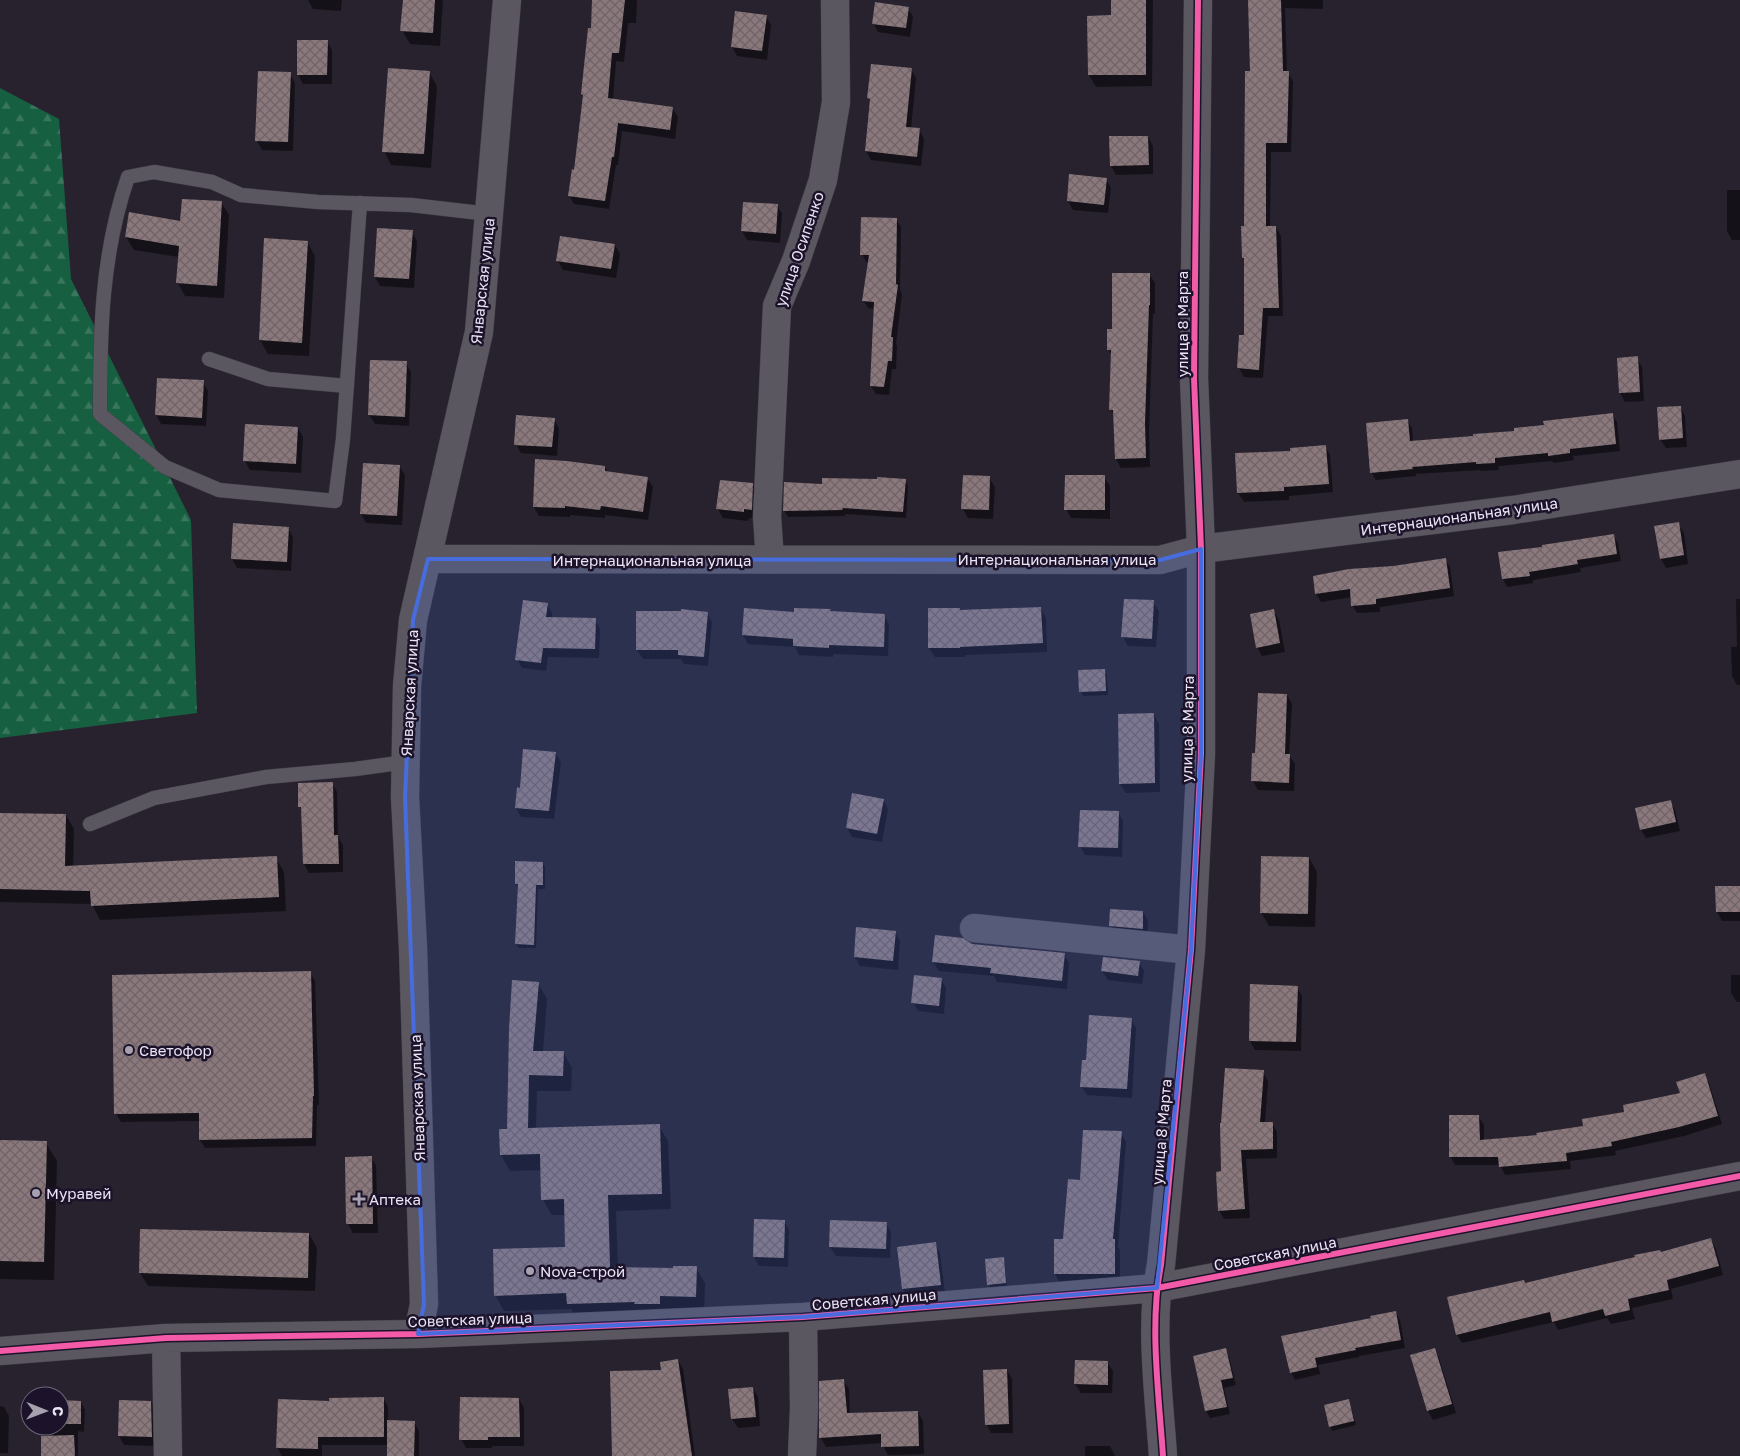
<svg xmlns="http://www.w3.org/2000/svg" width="1740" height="1456" font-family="'Golos Text',sans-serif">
  <defs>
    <pattern id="forest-firs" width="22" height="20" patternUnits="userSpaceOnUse" patternTransform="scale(1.25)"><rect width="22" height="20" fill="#175f41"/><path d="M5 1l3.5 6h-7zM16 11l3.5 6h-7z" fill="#39765d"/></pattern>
    <pattern id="building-cross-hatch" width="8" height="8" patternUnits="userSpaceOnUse" patternTransform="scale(1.25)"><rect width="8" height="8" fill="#8a787c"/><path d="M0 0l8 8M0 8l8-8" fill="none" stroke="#6f6368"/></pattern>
  </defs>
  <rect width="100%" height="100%" fill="#27222e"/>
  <path fill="url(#forest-firs)" d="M0,88L59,119L71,279L191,520L197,713L0,738Z"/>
  <path fill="#0007" d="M308,0H342L341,11L313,9Z
    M404,0H443L440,46L410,44L402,30Z
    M593,0H637L636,23H628L624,62L616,61L613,100L673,109L678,117L675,139L622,131L618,165H616L609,209L574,204L569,195L575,171L584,98L582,94L592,29Z
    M1112,0H1153L1152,86L1096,87L1089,75L1112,16Z
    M1258,0H1323V9L1285,8L1287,72L1293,81L1291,152H1271L1270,227H1276L1281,236L1283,316H1268L1263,378L1244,377L1239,368L1245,337V262L1243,258L1251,72Z
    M908,8L913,17L910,37L878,32L873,23Z
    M766,16L771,25L767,60L737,56L732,47Z
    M327,41L332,50V84H303L298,74Z
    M911,69L916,78L911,129H919L924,139L921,166L871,160L866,151L871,103L869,98Z
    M429,72L437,86L431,168L391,165L384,151Z
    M290,74L295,83L293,151L262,150L257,141Z
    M1148,137L1153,146V174L1116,175L1111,166Z
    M1106,179L1111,188L1108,213L1073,210L1068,201Z
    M1727,190H1740V240H1732L1727,231Z
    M221,202L229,215L224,298L185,296L178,283L179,257L134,250L126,237L181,223Z
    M744,203L777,205L782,214L780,243L747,240L742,231Z
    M896,219L901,227L900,290L902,294L896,344L897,346L896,369H892L889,395L876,394L871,386L875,309L868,308L863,300L869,262H866L862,254Z
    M412,232L417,241L414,288L380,286L375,277Z
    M307,242L315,256L309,356L268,354L260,340Z
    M615,245L620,254L616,278L563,270L558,261Z
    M1149,274L1155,283V314H1153L1149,433L1150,467L1121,468L1116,459L1115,416L1110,409L1112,356L1108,349L1114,330Z
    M1637,358L1642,367L1644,401L1625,402L1620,393Z
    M406,363L411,372L409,426L375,424L369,415Z
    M203,382L208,391L206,426L161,424L156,415Z
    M1680,407L1685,416L1687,447L1666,448L1660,439Z
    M1612,415L1617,422L1620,451L1573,456L1574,460L1554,463L1552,461L1498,466L1499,470L1481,471L1480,470L1416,474V476L1376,480L1371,472L1407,420L1412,428L1413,442L1515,433Z
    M554,419L559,428L557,456L521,453L516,444Z
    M298,428L303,437L301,473L250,470L245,461Z
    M1325,446L1330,455L1333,492L1289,496V500L1244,502L1238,493L1291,452Z
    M536,461L605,467L608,473L647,478L653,487L648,520L605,515V518L570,515V517L539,516L534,507Z
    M399,466L405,475L402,525L366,523L361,514Z
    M1104,477L1110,486V519L1071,518L1066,509Z
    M989,478L995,487L993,519L968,518L963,509Z
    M905,480L908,486L906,518L845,514V516L788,517L784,511L785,484L823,485Z
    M752,484L757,494L756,518H749L748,521L723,518L718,509Z
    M1678,524L1684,533L1688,564L1666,568L1661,559L1656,527Z
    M288,528L293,537L291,571L237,568L232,559Z
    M1613,535L1618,543L1621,561L1580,568L1581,572L1533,580V583L1507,587L1503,579L1544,548Z
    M1445,559L1450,567L1454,596L1380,607V612L1357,613L1352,605V597L1321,602L1316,594L1314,577Z
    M1736,599H1740V685H1737L1732,676L1731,647H1737Z
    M1153,602L1159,611L1156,647L1128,646L1123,637Z
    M547,604L552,613V619L595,620L600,629L599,658L548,657L546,671L522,668L517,659Z
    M1041,609L1046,618L1047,652L965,655V657H935L929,648Z
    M830,610L831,613L884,615L889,624L888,656L833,654V657L799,655L795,647L748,644L743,635L795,613Z
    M1274,611L1279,620L1285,652L1262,656L1257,647Z
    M637,612L707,613L712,622L708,666L684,664L681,659H643L637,650Z
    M1104,671L1107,675L1108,695L1083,696L1081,691Z
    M1287,695L1292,704L1289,755L1295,764L1294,791L1258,790L1253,781L1256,754Z
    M1154,714L1159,724L1160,792L1126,793L1120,784Z
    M555,753L561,762L554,819L521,817L516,808L521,789Z
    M332,783L337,792L338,837L343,845V872L309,873L304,864L303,811L300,806Z
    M883,800L888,809L882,842L852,837L847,828Z
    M1670,801L1675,810L1680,831L1646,838L1641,830Z
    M1118,812L1123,821L1122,857L1085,855L1080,846Z
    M0,814L66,815L74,829L73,867L276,858L284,872L286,911L100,920L92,904L0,902Z
    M1309,858L1317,872L1315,927L1269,926L1261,912Z
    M516,862L543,863L545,867V889H538L536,948H519L516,944L519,889L516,884Z
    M1740,887V921H1722L1717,912Z
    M1143,912L1148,921L1147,938L1116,935L1111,926Z
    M895,932L900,941L898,970L860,966L855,957Z
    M972,945L1064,954L1069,963L1067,989L997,982L994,976L939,971L933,962Z
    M1139,962L1144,971L1142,984L1108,980L1102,971Z
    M310,972L315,981L319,1105H317L316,1146L205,1148L200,1140V1121L121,1122L116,1114Z
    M1731,975H1740V1002H1737L1731,993Z
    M941,979L946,988L944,1014L918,1011L913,1002Z
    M538,983L547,999L543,1052H563L572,1068L571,1091H537L536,1129L659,1126L668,1141L671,1209L616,1211L618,1268L674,1269L696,1268L705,1283L704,1313L577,1319L571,1309L504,1311L495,1295L566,1249L565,1215H552L543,1200L542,1170L510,1171L501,1155L508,1130Z
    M1297,987L1302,996L1301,1051L1255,1050L1250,1041Z
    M1131,1019L1136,1028L1132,1098L1087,1095L1081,1086L1088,1062Z
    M1263,1072L1268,1081L1265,1123H1272L1277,1132V1158L1246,1159L1250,1218L1224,1219L1219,1210L1223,1172Z
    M1704,1075L1709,1083L1722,1124L1684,1136L1615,1151L1616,1155L1570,1161L1571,1169L1505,1175L1500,1165H1455L1450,1156L1479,1117L1484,1125V1141L1538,1136L1585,1127L1681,1094Z
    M1121,1133L1126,1142L1118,1247L1120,1250V1283H1060L1055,1274L1082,1181Z
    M0,1142L46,1143L57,1161L54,1280L0,1279Z
    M371,1157L376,1166L378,1233H353L348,1224L346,1158Z
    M784,1221L789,1230L788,1267L759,1266L754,1257Z
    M886,1223L891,1232L890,1258L836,1256L830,1247Z
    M309,1234L317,1248L315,1291L148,1286L140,1273Z
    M1711,1240L1716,1249L1723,1275L1671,1289L1673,1299L1632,1308L1635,1319L1611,1324L1607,1318L1558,1330L1554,1322L1462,1343L1457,1335L1525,1284L1661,1253Z
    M935,1244L940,1253L945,1293L909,1298L903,1289Z
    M1003,1259L1005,1263L1007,1287L991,1289L989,1285Z
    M1396,1313L1400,1320L1405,1348L1359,1356V1357L1318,1365L1320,1374L1295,1380L1291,1372L1283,1337Z
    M1434,1349L1439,1358L1456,1413L1433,1420L1428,1411L1411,1356Z
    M1225,1350L1229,1357L1236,1385L1224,1388L1230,1414L1210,1418L1206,1411L1194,1357Z
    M678,1360L683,1369L695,1456H674Z
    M1107,1362L1113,1371L1112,1393H1081L1075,1384Z
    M1007,1370L1012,1379L1013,1433H991L986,1424Z
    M843,1380L849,1389L850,1414L918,1412L923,1421L924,1454L888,1455L883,1446V1443L826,1447L821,1438Z
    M753,1388L758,1397L760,1426L738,1428L732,1419Z
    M384,1399L388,1407V1422H414L419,1431V1456H389L388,1445H322V1456H282L277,1447L330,1402Z
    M519,1399L524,1408V1446H492V1448H466L461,1439Z
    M1349,1400L1356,1425L1332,1431L1330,1426Z
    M60,1402H81L85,1410L84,1432L78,1431V1456H42L53,1437L54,1426H60Z
    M151,1402L156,1411L157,1446L124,1445L119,1436Z
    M0,1406L4,1407L9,1416L8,1453H0Z
    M1085,1446H1110L1115,1456H1085Z"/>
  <path fill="url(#building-cross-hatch)" d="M403,0H435L433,33L400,31Z
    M592,0H625L619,53H612L608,98L673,107L670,130L618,123L614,157H612L605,201L568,196L572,169L574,170L583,95L581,94L588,28H591Z
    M1111,0H1146V75H1088L1087,16L1111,15Z
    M1248,0H1281L1283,71H1289L1287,143H1266V226H1276L1279,308H1263L1259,370L1237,368L1239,335H1244V258H1242L1241,226H1244L1245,71H1250Z
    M875,2L909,7L906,28L872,24Z
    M735,11L767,15L762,51L731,47Z
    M297,40H328L327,75H297Z
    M871,64L912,68L906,127L920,128L917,157L865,151L870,99L867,98Z
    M388,68L430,71L424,154L382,152Z
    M258,71L291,72L288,142L255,141Z
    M1109,136H1148L1149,165L1110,166Z
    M1069,174L1107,178L1104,205L1067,201Z
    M182,199L222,201L217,286L176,283L179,246L125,237L129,212L180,221Z
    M743,202L778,204L776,234L741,231Z
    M861,217L897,218L896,284L898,285L891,337H893L892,361H888L884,387L870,386L874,302L862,301L869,255H860Z
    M377,228L413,230L409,279L374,277Z
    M560,236L615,244L611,269L556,261Z
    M264,238L308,241L302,343L259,340Z
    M1112,273H1150V305H1149L1145,423L1146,458L1115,459L1113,410H1109L1111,350H1107V329H1112Z
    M1638,356L1640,392L1619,393L1617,358Z
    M370,360L407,361L405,417L368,415Z
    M157,378L204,380L202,418L155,415Z
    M1681,406L1683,438L1659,440L1657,407Z
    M1613,413L1616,444L1570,449V453L1548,456V453L1495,458V463L1476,464V462L1412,467L1413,469L1370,473L1366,423L1408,419L1410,441L1473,436V434L1514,431V428L1544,425L1543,421Z
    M516,415L555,418L552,447L514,445Z
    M245,424L298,427L296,464L243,461Z
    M1326,445L1329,484L1284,487V491L1237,493L1235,453L1290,451V448Z
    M535,459L567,461L605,466V471L648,477L643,512L601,506L600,510L565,506V508L533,507Z
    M363,463L400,465L397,516L360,514Z
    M963,475L990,476L989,510L961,509Z
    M1065,475H1105V510H1064Z
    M877,477L906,479L903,512L843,508L842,510L783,511L784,482L822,484V478L877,479Z
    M720,480L753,483L752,510L744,509V512L716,509Z
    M1679,522L1684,555L1660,559L1654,526Z
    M233,523L289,527L287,562L231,559Z
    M1614,534L1617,554L1577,560L1578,564L1529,572L1530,576L1502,579L1498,552L1542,547V545Z
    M1446,558L1450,588L1376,599V604L1351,606L1350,589L1315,594L1313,576L1349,569L1393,566Z
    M1124,599L1154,600L1152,639L1121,637Z
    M523,600L548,603L546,617L596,618L595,649L543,648L541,663L515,660Z
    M1041,607L1043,643L960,647V648H928V608H960V610Z
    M744,608L794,612V608L831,609L830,611L885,614L884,647L829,645V648L793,646V639L742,635Z
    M681,609L708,612L704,657L678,655V650H636V611H681Z
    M1274,609L1280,643L1256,648L1250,614Z
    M1105,669L1106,691L1079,692L1078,670Z
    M1258,693L1287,694L1285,754H1290L1289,783L1251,781L1252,753H1255Z
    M1154,713L1155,783L1119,784L1118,714Z
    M523,749L556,752L549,811L515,808L517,787L520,788Z
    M333,782L334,835H338L339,864H303L301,807H298V783Z
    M852,793L884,799L877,834L846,828Z
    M1671,800L1676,822L1640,830L1635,808Z
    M1080,810L1119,811L1118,848L1078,847Z
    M0,813L66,814L65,866L277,856L279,897L91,906L90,891L0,889Z
    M1261,856L1309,857L1308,914L1260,913Z
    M515,861L543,862V885H536L534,945L515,944L518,884H515Z
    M1715,886H1740V912H1716Z
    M1110,909L1143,911V929L1109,926Z
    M856,927L896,931L893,961L854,957Z
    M935,935L963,938L972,944L1065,953L1062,981L990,973L991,968L932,962Z
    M1103,957L1140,961L1138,976L1101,971Z
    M311,971L314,1096H313L312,1138L199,1140V1113L114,1114L112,975Z
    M914,975L942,978L939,1006L911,1003Z
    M512,980L539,982L533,1051H564L563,1076L529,1075L528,1128L660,1124L662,1194L608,1195L610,1267L673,1268V1266H697L696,1297L660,1296V1304H634L635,1302L567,1304L566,1293L494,1296L493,1249L565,1247L564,1199L541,1200L540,1154L500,1155L499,1129H507L509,1029Z
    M1250,984L1298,986L1296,1042L1249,1041Z
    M1089,1015L1132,1018L1127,1089L1080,1087L1082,1060H1086Z
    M1225,1068L1264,1070L1260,1122H1273V1149L1241,1150L1245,1209L1218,1211L1216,1172L1221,1171L1220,1123H1221Z
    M1705,1073L1718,1116L1679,1127L1611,1142L1612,1146L1566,1153L1567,1161L1499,1167L1498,1157H1449V1115H1479L1480,1140L1537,1135L1536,1133L1583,1126L1582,1119L1624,1112L1623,1105L1680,1093L1676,1082Z
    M1083,1130L1122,1131L1113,1239H1115V1274H1054V1239H1063L1068,1179L1080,1180Z
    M0,1140L47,1141L44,1262L0,1261Z
    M372,1156L373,1224H346L345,1157Z
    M754,1219L785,1220L784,1258L753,1257Z
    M830,1220L887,1222L886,1249L829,1247Z
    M140,1229L309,1233L308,1278L139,1273Z
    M1711,1238L1719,1266L1667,1280L1669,1290L1628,1299L1630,1310L1605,1316L1603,1309L1552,1322L1550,1312L1456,1335L1447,1297L1524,1280L1525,1283L1635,1257L1634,1255L1660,1250L1661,1252Z
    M936,1242L941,1285L902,1289L897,1247Z
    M1004,1257L1006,1283L987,1285L985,1259Z
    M1396,1311L1401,1340L1355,1348L1356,1350L1315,1358L1317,1367L1290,1373L1281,1336L1371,1318L1370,1316Z
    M1226,1348L1233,1378L1221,1380L1227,1407L1205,1411L1193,1356Z
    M1435,1348L1452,1404L1427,1411L1410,1355Z
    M678,1359L692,1456H612L610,1371L661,1370L660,1362Z
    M1075,1360L1108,1361V1385L1074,1384Z
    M1007,1369L1009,1424L985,1425L983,1370Z
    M844,1379L847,1413L918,1411L919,1446L881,1447V1434L819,1438V1381Z
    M753,1387L756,1417L731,1419L728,1389Z
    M384,1397V1437H318V1449L276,1448L278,1399L329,1401V1398Z
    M460,1397L519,1398L520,1437H488V1440H459Z
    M1349,1399L1354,1421L1329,1427L1324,1405Z
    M60,1400L81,1401V1424H60Z
    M119,1400L151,1401L152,1437L118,1436Z
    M387,1420L415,1421L414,1456H387Z
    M74,1435L75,1456H41V1436Z"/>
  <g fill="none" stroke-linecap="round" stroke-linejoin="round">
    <g stroke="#443f4a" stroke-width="15">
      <path id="lane" d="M360,203L343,439L335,501L219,490L165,467L100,414C100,333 101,255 128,177L154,172L212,182L241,195L318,202L411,205L489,214
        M209,359L268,379L347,386
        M90,824L154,798L266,777L355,769L406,762"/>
    </g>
    <g stroke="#443f4a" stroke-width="29">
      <path id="street" d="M428,559L1160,560L1201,549L1513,510L1740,474
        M770,560L767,517L777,306L796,261L823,180L836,102L835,0
        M974,928L1191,950
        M418,1334L424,1304L413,948L405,797L407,686L413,620L479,332L507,0
        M166,1338L168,1456
        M0,1351L166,1338L418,1334L803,1317L1157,1288L1740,1176
        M802,1456L804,1408L803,1317
        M1163,1456C1159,1396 1149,1323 1161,1265L1191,950L1201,754V549L1194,378L1198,0"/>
    </g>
    <use href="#lane" stroke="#5b5761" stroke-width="14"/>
    <use href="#street" stroke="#5b5761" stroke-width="28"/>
    <g stroke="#1c132a" stroke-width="9">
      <path id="cycleway" d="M0,1351L166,1338L418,1334L803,1317L1157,1288L1740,1176
        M1163,1456C1159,1396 1149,1323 1161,1265L1191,950L1201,754V549L1194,378L1198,0"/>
    </g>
    <use href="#cycleway" stroke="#f35aa7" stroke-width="6"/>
  </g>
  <path fill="#466cde" fill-opacity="0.2" stroke="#466cde" stroke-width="4" stroke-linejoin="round" d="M1201,549V754L1191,950L1157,1288L803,1317L418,1334L424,1304L405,797L413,620L428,559L1160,560Z"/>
  <g fill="#a6a0af" stroke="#1c132a" stroke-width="2">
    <circle cx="129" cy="1050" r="5"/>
    <circle cx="36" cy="1193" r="5"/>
    <path d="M356.5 1191.5h5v5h5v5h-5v5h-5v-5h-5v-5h5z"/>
    <circle cx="530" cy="1271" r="5"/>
  </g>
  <g text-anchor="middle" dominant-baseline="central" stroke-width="5" stroke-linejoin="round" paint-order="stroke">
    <g font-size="15" fill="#eae4f4" stroke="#1c132a">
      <text transform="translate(799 249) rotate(-71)">улица Осипенко</text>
      <text transform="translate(482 281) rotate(-84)">Январская улица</text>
      <text transform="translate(1182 324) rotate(-90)">улица 8 Марта</text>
      <text transform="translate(1459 516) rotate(-8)">Интернациональная улица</text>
      <text x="1057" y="559">Интернациональная улица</text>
      <text x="652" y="560">Интернациональная улица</text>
      <text transform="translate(409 693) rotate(-87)">Январская улица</text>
      <text transform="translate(1187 729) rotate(-89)">улица 8 Марта</text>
      <text transform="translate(417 1098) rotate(-92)">Январская улица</text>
      <text transform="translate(1161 1132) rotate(-85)">улица 8 Марта</text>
      <text transform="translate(1275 1253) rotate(-11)">Советская улица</text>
      <text transform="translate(874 1299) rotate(-5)">Советская улица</text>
      <text transform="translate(470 1319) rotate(-2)">Советская улица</text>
    </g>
    <g font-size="15" fill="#eae4f4" stroke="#1c132a" text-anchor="start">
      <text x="139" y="1050">Светофор</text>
      <text x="46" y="1193">Муравей</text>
      <text x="369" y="1199">Аптека</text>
      <text x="540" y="1271">Nova-строй</text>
    </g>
  </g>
  <g transform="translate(45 1411) rotate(91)"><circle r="24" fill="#1c132a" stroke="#6e677b"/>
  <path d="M0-4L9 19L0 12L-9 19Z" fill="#a6a0af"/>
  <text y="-8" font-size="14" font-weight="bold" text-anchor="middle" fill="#eae4f4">С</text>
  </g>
</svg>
